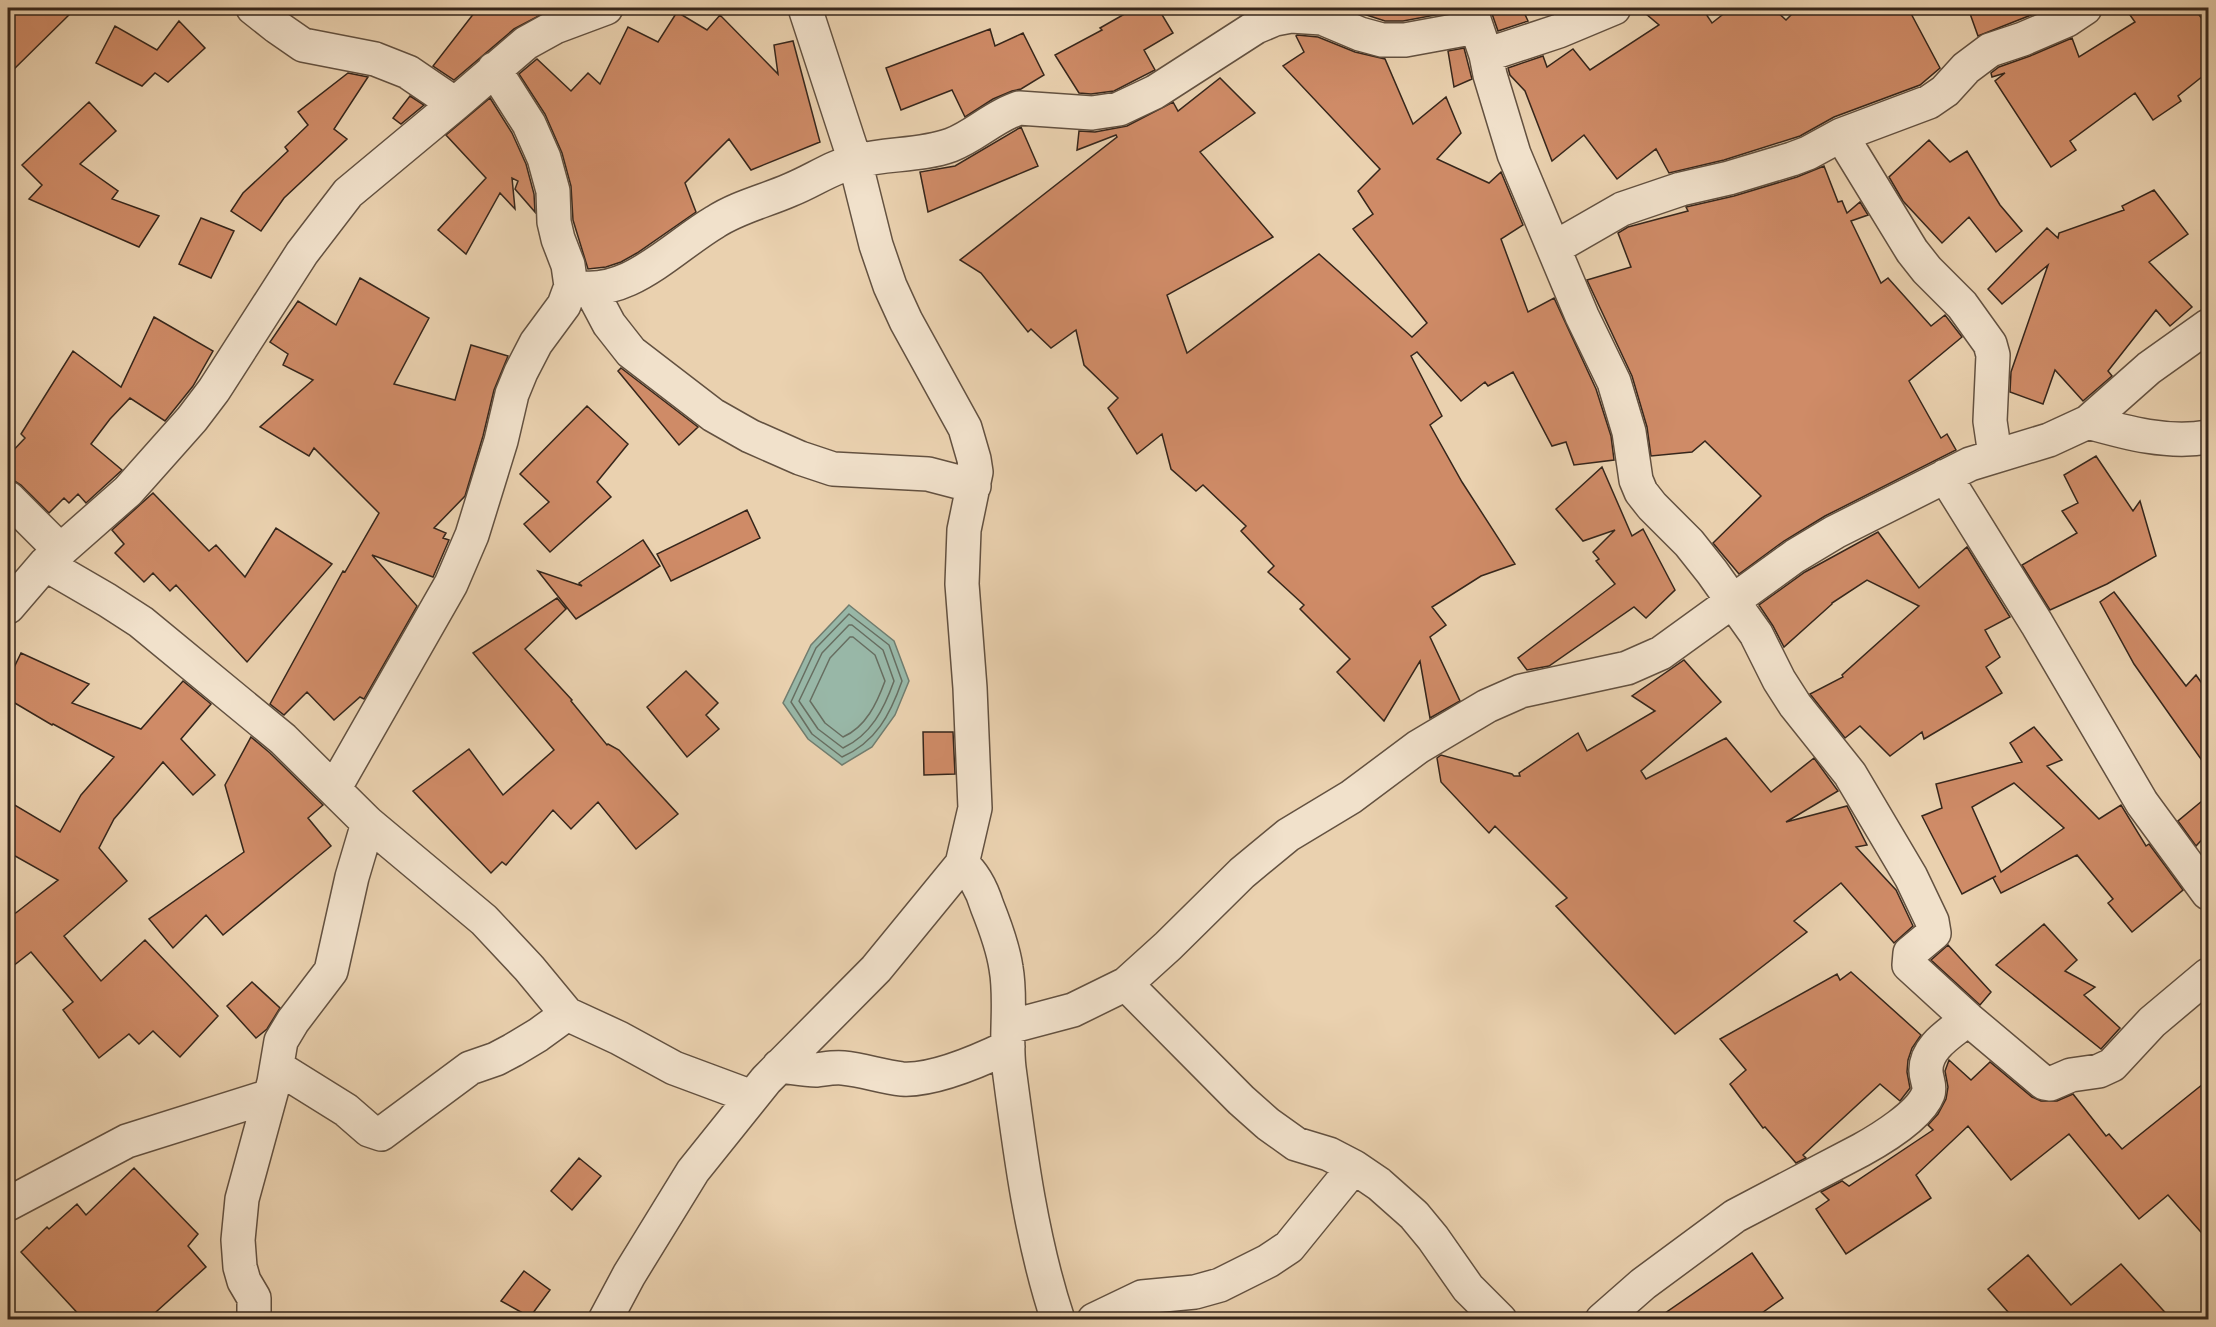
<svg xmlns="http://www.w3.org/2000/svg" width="2216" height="1327" font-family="'IM FELL French Canon',serif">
  <rect width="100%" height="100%" fill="#ead1af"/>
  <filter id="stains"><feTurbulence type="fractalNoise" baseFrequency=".00333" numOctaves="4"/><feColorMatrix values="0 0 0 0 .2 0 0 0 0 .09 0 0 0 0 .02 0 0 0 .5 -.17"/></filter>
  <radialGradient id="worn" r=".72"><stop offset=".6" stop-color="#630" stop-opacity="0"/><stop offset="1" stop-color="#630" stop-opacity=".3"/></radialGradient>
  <path fill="#98b7a7" stroke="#717d6f" stroke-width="1.5" d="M849,605L894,641L909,681L895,715L872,747L842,765L808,739L783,703L811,645Z"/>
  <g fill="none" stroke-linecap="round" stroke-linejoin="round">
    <path stroke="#676e61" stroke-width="1.5" d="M849,614L889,645L902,681C890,715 876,742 842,757L812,734L791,702L816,648Z
      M849,625H852L883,650L894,681C884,709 871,735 843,748L818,729L799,701L822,653Z
      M850,637H853L875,655L885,681C877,703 866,727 843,737L825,723L810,701L830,658Z"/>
  </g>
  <path fill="#cf8b67" stroke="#36261b" stroke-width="1.5" fill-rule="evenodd" d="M8,8H76L8,75Z
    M478,8H554L514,29L454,80L433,66Z
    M1135,8H1158L1173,33L1144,50L1155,70L1114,91L1091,94L1079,93L1055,55L1102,30L1100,28Z
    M1345,8H1452V12L1403,21H1385Z
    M1490,8H1522L1528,21L1498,31Z
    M1639,8H1702L1712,23L1731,8H1773L1786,20L1798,8H1908L1940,68L1920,85L1834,117L1800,136L1724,160L1669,173L1656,149L1617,179L1584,135L1552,161L1525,91L1510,75L1508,68L1543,56L1547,67L1573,49L1590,70L1659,25Z
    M1968,8H2049L1978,36Z
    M2125,8H2194L2208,27V72L2178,96L2181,101L2153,120L2135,93L2070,141L2076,150L2051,167L1995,81L2005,73L1992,77L1991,73L1999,67L2030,56L2072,38L2079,57L2135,22Z
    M677,12L707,30L720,15L778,74L774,45L793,41L820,142L751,170L729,139L685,183L696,212L637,253L621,262L606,267L588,269L573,220L571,186L562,153L545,114L519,74L537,59L571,91L588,73L600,84L628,27L658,42Z
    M179,21L205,48L168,82L155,73L142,86L96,63L115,26L157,50Z
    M990,29L995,46L1023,33L1044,75L1021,89L1012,91L993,99L965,117L952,90L901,110L886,68Z
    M1297,35L1318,37L1355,52L1385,59L1413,124L1446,97L1461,133L1437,159L1489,183L1501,172L1523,225L1501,239L1528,312L1554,298L1596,389L1611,436L1614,460L1574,465L1566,442L1552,446L1513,372L1488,386L1485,382L1461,401L1417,352L1411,356L1442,416L1430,425L1462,482L1515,564L1481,576L1432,607L1446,625L1430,637L1460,701L1430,718L1420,661L1384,721L1337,672L1350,659L1300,609L1304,605L1268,572L1274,566L1241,531L1246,526L1203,485L1196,491L1171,469L1162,434L1137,454L1108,408L1118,398L1084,365L1076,330L1051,348L1031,329L1028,332L981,273L960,260L1117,137L1116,135L1077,150L1079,131L1095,132L1127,126L1173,102L1178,111L1220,78L1255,113L1200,152L1273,237L1167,295L1187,353L1319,254L1412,337L1427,323L1353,229L1373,214L1358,191L1380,169L1283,66L1304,52L1296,36Z
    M1464,48L1472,79L1454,87L1448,51Z
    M348,73L368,77L334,129L347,139L284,198L261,231L231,211L243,193L288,151L285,147L308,125L298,112Z
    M410,96L424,105L401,124L393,118Z
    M490,98L512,133L526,164L534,194L535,212L515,189L518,181L512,178L515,209L500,193L466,254L438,230L486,178L446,135Z
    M89,102L116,131L80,164L118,191L112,199L159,216L139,247L29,199L42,185L22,165Z
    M1021,127L1038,166L928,212L920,172L955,166Z
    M1929,140L1950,162L1967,151L2000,205L2022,231L1996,252L1969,217L1942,243L1903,201L1889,177Z
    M1824,166L1838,202L1842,201L1847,213L1860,202L1868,215L1851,221L1881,283L1888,278L1931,326L1945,315L1962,337L1909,381L1941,438L1947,434L1956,450L1825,516L1784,541L1739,574L1713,543L1761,496L1705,441L1692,452L1651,456L1647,427L1632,376L1587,280L1631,267L1618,233L1628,227L1688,211L1686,207L1734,196L1797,177Z
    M2154,190L2188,234L2149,262L2192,307L2170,326L2156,310L2108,371L2112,376L2083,401L2055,370L2043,404L2010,392L2011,372L2048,265L2002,304L1988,289L2047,228L2058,238L2059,233L2124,210L2122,206Z
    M201,218L234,231L211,278L179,264Z
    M360,278L429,318L394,384L455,400L471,345L508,356L494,390L483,436L465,496L434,528L446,533L443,538L449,540L433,577L372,555L417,606L364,699L360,697L334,720L307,692L284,715L270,704L343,571L345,572L379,513L314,448L309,456L260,427L313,380L283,365L288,354L270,342L298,301L336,325Z
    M154,317L213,351L193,386L165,421L130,398L110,419L91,444L122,470L86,503L78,494L69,503L64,498L49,513L21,485L13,480H8V456L25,438L21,434L73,351L121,387Z
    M621,368L698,427L679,445L618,371Z
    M587,406L628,444L597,482L611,497L550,552L524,524L549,502L520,474Z
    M2096,456L2133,511L2140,501L2156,556L2107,584L2050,610L2022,565L2077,533L2062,511L2078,503L2064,475Z
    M1602,467L1632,536L1643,529L1675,590L1646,618L1634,607L1549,666L1527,670L1518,658L1615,584L1596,561L1599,559L1593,552L1615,530L1583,541L1556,509Z
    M153,493L209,551L216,545L245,577L276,528L332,564L247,662L176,585L170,591L153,573L144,582L115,553L124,544L112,530Z
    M747,510L760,538L671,581L657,554Z
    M1878,532L1919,588L1967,547L2010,617L1985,630L2000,657L1986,667L2002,693L1924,739L1922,732L1890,756L1860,726L1845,738L1810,694L1843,677L1842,675L1919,606L1867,580L1832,603V604L1784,647L1773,626L1759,605L1805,572Z
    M643,540L660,566L576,619L538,571L582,586L579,583Z
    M2114,592L2186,686L2196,675L2208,692V769L2134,664L2100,602Z
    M557,598L566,609L525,649L572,700L571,701L607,745L608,744L619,750L678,814L636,849L598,802L571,829L553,810L506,865L502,862L491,873L413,791L469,749L503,795L554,750L473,653Z
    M21,653L89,684L72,703L141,729L183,681L211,704L181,739L215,775L193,795L163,762L114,819L99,848L127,881L64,936L101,981L145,940L218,1016L180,1057L153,1031L139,1044L129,1034L99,1058L63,1010L73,1002L31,952L8,970V919L58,880L8,852V801L60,832L81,795L114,757L53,724L52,725L8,699V680Z
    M1684,660L1721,702L1641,771L1646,779L1726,738L1771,792L1814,758L1838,791L1786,822L1847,806L1867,845L1856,847L1896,890L1913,926L1894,943L1841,883L1794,921L1807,932L1675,1034L1556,906L1567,898L1495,826L1489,833L1441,782L1437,758L1441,755L1512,774L1514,776H1520L1519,773L1578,733L1587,751L1655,711L1632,696Z
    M686,671L718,703L706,715L719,729L687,757L647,707Z
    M2034,727L2062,760L2047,766L2099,819L2121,805L2146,846L2149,844L2183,890L2132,932L2108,903L2113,899L2077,855L2001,893L1993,878L1996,876L1962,894L1922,816L1942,808L1936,784L2022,762L2010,743ZM2014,783L2064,828L2001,872L1972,807Z
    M923,732H953L955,774L924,775Z
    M251,737L270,753L323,805L308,818L331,846L223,935L206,915L173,948L149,919L244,852L225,785Z
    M2208,796V833L2196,846L2178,821Z
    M2044,924L2077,960L2065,971L2095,987L2084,995L2120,1028L2101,1049L1996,965Z
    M1948,945L1991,992L1980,1005L1931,960Z
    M1851,972L1921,1035L1912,1048L1908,1060L1907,1072L1910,1088L1900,1101L1880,1084L1803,1155L1806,1158L1796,1163L1765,1127L1763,1128L1730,1084L1746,1070L1720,1039L1837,974L1840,980Z
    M252,982L280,1008L267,1029L256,1038L227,1006Z
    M1949,1060L1971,1080L1990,1062L2032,1097L2041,1101H2057L2073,1094L2106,1136L2109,1134L2122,1149L2208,1080V1240L2168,1195L2139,1219L2069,1134L2011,1180L1968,1126L1916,1175L1931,1198L1846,1254L1816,1209L1829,1200L1821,1192L1842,1181L1849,1186L1933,1130L1928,1125L1938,1114L1946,1099L1948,1087L1945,1071Z
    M579,1158L601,1176L572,1210L551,1191Z
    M134,1168L198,1234L188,1246L206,1267L147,1320H84L21,1252L47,1227L49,1229L77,1204L86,1215Z
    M1752,1253L1783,1298L1752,1320H1655Z
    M2028,1255L2071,1305L2121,1264L2172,1320H2015L1988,1289Z
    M524,1271L550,1290L530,1317L501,1301Z"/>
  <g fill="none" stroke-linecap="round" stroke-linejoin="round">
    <g stroke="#635140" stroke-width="36">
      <path id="street" d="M253,8L277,27L303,45L375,59L408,72L455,104
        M805,8L855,161L876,245L890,286L906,321L965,428L974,459L976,472L964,530L962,584L970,688L975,808L962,864C975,875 982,890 987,906C995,926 1003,947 1006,968C1012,1001 1005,1035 1009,1068C1020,1152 1031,1239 1058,1320
        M1470,8L1486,55L1490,75L1514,154L1582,316L1614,382L1629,432L1636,480L1641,492L1652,506L1689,543L1712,572L1756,634L1779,680L1795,705L1850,774L1911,877L1932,921L1934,933L1910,953L1909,965L1968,1019L2044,1083L2050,1084L2071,1075L2099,1071L2112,1065L2152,1022L2208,975
        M1486,55L1559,31L1614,8
        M1841,135L1912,251L1927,270L1962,305L1990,344L1993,355L1990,421L1995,455
        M1554,248L1622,209L1681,189L1729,178L1792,159L1808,153L1841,135L1929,102L1945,91L1966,68L1990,50L2023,39L2067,20L2085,8
        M571,286C626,300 671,248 715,222C738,207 765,201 790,190C813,181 833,166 857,161C888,153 921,156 951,145C975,136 994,116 1019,108L1092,113L1119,109L1155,92L1256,27L1275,19L1291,16L1322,18L1360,34L1382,40H1405L1476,27
        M591,290L609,324L631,352L713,415L750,436L800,458L833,469L928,474L974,486
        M2088,422C2127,433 2168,444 2208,437
        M1945,476L2037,624L2142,803L2208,893
        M8,498L60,550
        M45,564L107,600L141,622L283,739L368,823L484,920L529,968L567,1014L619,1038L674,1068L752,1097
        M8,607L45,564L128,491L192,419L214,390L302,253L348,193L455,104L526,43L555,27L606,8
        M334,789L451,584L472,535L501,441L512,394L521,372L536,343L564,305L571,286L568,265L558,239L554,222L553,191L544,158L529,124L494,69
        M1126,984L1241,1100L1268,1124L1296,1144L1329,1154L1354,1167
        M1009,1027L1073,1010L1126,984L1168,946L1242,873L1288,835L1351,797L1418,747L1487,706L1521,691L1627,668L1661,653L1795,556L1835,532L1970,464L2049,440L2088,422L2149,368L2208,326
        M779,1066C791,1067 803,1070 816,1070C825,1069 834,1067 843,1068C864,1070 882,1077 902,1079C933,1081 981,1060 1008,1047
        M277,1067L346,1110L369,1130L381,1134L470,1068L496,1059L513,1050L538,1035L567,1014
        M8,1204L127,1141L270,1096
        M254,1320V1298L244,1281L240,1267L238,1240L242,1199L274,1082L281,1041L293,1021L331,971L352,877L368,823
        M605,1320L629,1275L693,1171L766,1080L876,969L962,864
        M1094,1320L1142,1297L1195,1292L1220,1285L1268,1261L1289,1247L1354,1167L1379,1184L1414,1215L1433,1238L1468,1288L1500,1320
        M1602,1320L1643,1284L1735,1216L1861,1150C1881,1139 1920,1115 1928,1094C1931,1086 1926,1079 1926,1071C1925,1047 1951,1033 1968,1019"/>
    </g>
    <use href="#street" stroke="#f1e1cb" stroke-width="33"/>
  </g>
  <rect width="2216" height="1327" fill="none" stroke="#ead1af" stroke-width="30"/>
  <rect x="9" y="9" width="2198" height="1309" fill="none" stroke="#36261b" stroke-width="3"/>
  <rect x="15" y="15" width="2186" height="1297" fill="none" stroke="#36261b" stroke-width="1.5"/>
  <rect width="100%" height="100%" filter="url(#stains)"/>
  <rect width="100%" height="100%" fill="url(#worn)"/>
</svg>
